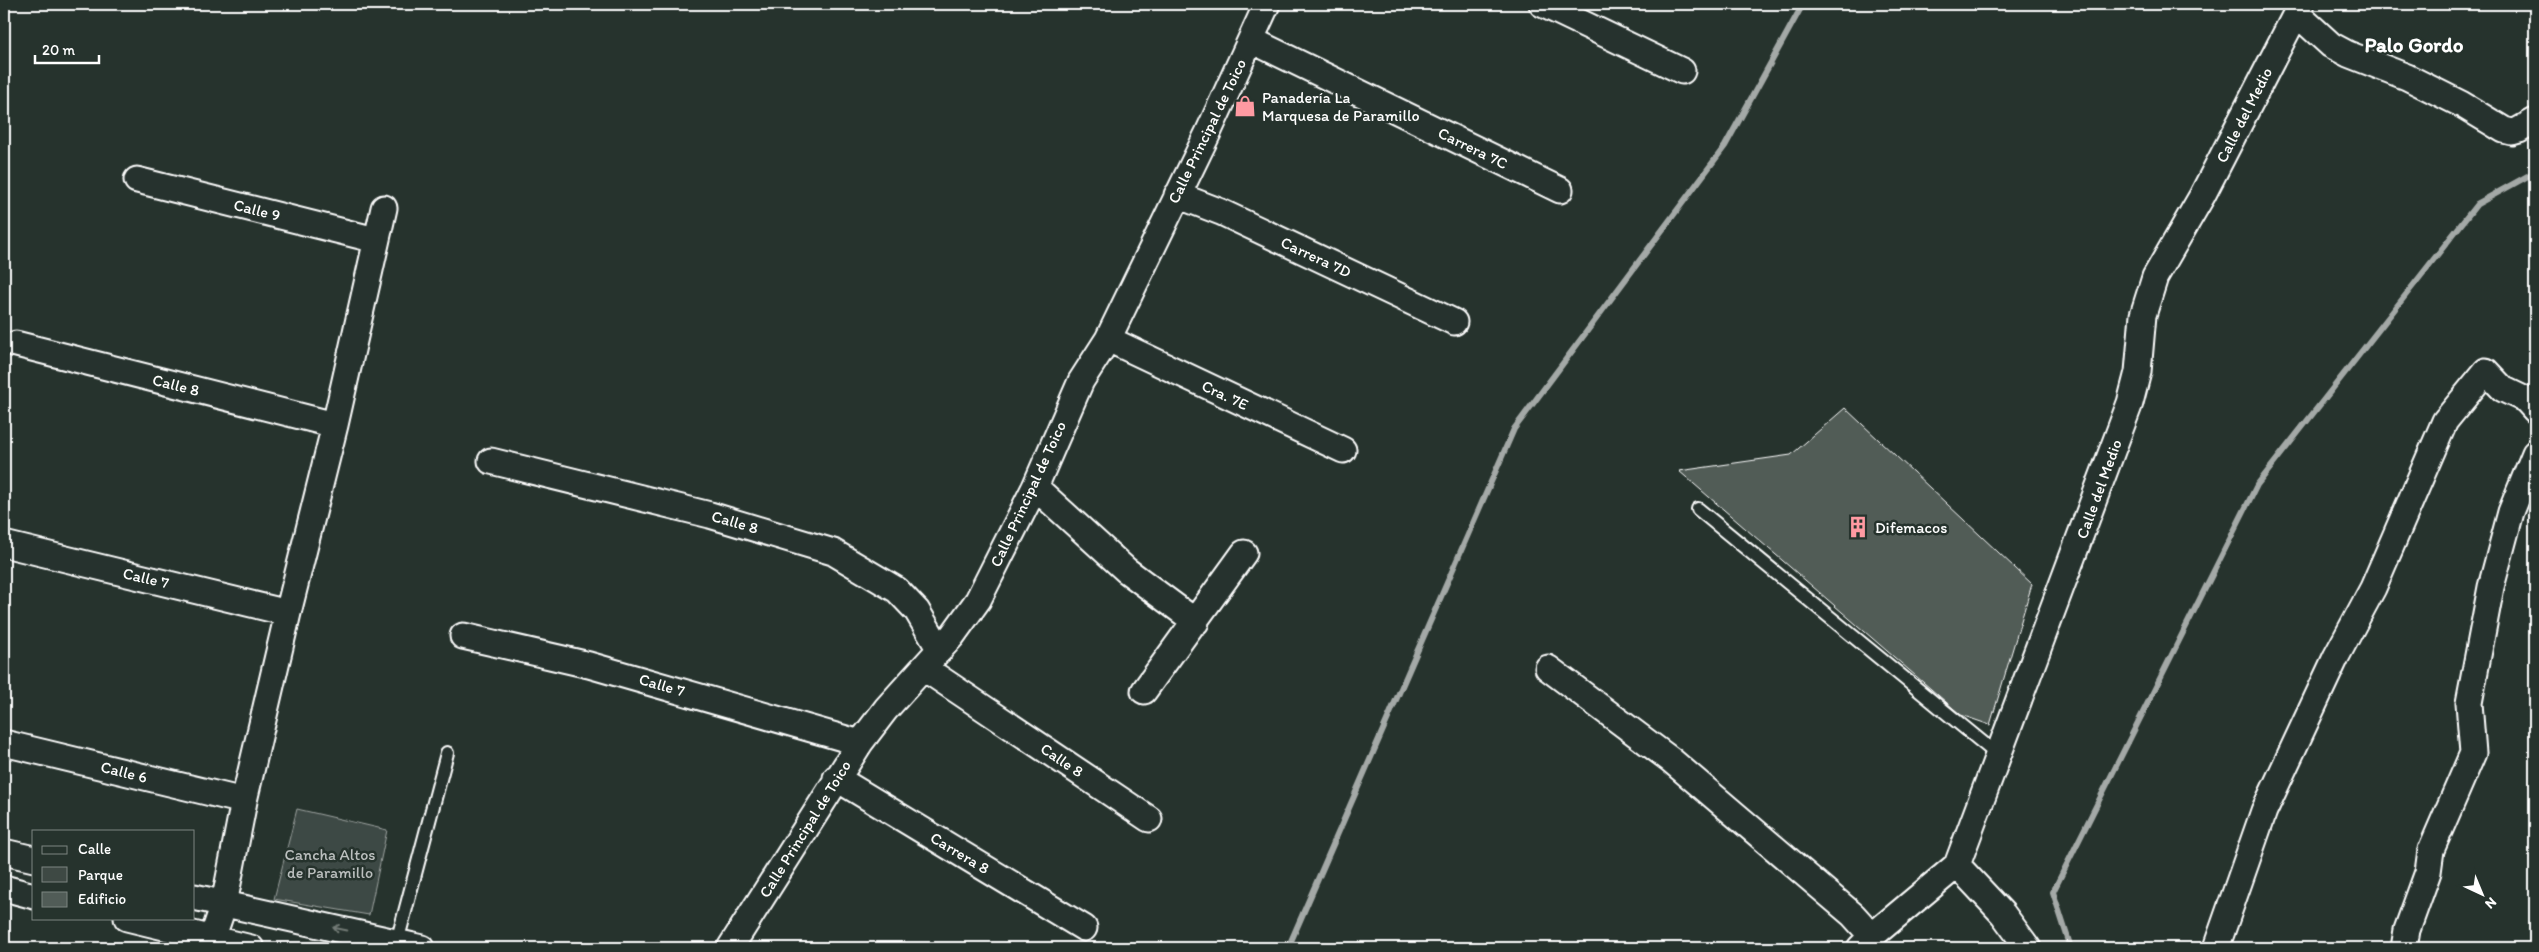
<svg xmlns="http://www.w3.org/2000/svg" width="2539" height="952" font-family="Itim,sans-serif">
  <rect width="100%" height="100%" fill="#26332d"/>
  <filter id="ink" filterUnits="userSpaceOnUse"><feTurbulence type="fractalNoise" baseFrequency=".02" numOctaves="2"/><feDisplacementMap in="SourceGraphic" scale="10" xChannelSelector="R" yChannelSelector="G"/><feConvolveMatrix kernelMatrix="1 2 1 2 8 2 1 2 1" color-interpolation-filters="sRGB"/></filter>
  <g filter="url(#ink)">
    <path fill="#3e4944" stroke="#9ea4a2" d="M297,809L387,830L369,915L274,899Z"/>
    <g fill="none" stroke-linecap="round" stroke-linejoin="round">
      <path stroke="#a4a9a7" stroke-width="6" d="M1288,948L1514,429L1725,146L1803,4
        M2071,948L2053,892L2257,485L2477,204L2535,172"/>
    </g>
    <path fill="#515c57" stroke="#fff" d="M1845,408L2032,584L1990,725L1961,715L1679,471L1791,455Z"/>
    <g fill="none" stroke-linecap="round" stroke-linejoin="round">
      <g stroke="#fff" stroke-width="16">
        <path id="lane" d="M1698,509L1999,756
          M397,942L447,753"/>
      </g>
      <g stroke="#fff" stroke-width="29">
        <path id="street" d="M1542,4L1682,71
          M2296,13L2331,45L2348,54L2407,77L2461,104L2504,130L2512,132L2519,130L2535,121
          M1251,40L1560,190
          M137,180L376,240
          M1177,195L1221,212L1454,322
          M1108,339L1343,450
          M16,344L335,425
          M491,461L710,515L833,552L897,590L917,611L940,650
          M1035,487L1126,570L1196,622
          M4,544L288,613
          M463,636L589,665L860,743
          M924,668L1149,819
          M1548,668L1671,760L1853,915L1872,936
          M1144,691L1244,553
          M4,743L244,801
          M836,778L1084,928
          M4,852L34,859
          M1957,865L2003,914L2028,948
          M4,888L34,896
          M194,897L422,948
          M127,918L251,948
          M212,939L224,904L244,801L288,613L335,425L384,208
          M730,948L860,743L886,709L952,636L978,600L1035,487L1081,381L1108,339L1208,133L1267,4
          M1860,948L1872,936L1957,865L2130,403L2138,372L2143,315L2155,277L2202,196L2301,4
          M2216,948L2264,811L2336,657L2373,588L2445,421L2486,371L2503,389L2526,400L2535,410
          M2404,948L2407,930L2428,872L2431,850L2473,753L2469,703L2491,587L2511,512L2535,453"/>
      </g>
      <use href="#lane" stroke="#26332d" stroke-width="12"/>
      <use href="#street" stroke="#26332d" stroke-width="25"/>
    </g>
    <defs><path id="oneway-shaft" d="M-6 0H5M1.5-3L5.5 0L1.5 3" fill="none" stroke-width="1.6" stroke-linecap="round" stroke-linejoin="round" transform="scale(1.25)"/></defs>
    <use stroke="#727a76" href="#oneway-shaft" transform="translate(340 929) rotate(-168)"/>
  </g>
  <defs>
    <g id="shop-bare" transform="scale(1.725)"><path d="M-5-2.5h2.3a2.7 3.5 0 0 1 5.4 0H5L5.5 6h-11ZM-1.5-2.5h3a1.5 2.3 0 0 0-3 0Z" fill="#ff9aa2" stroke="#26332d" stroke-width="2.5" paint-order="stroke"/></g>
    <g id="building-bare" transform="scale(1.725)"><path d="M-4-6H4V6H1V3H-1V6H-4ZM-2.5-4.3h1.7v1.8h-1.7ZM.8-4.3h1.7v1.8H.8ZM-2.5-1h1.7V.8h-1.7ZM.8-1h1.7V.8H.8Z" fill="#ff9aa2" stroke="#26332d" stroke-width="2.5" paint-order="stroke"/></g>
  </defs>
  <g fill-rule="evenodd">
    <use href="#shop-bare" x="1245" y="106"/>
    <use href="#building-bare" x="1858" y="527"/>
  </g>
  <g text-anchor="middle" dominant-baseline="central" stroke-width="5" stroke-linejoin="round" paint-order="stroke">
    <g font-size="16" fill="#fff" stroke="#26332d" text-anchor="start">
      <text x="1262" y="97">Panadería La<tspan x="1262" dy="18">Marquesa de Paramillo</tspan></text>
      <text x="1875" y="527">Difemacos</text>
    </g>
    <g font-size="16" fill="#fff" stroke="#26332d">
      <text transform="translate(2244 115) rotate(-63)">Calle del Medio</text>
      <text transform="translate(1207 131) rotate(-64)">Calle Principal de Toico</text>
      <text transform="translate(1473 148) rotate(26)">Carrera 7C</text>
      <text transform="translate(257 210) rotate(14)">Calle 9</text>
      <text transform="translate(1316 257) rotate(25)">Carrera 7D</text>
      <text transform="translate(176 385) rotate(14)">Calle 8</text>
      <text transform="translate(1225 395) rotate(25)">Cra. 7E</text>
      <text transform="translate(2099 489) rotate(-70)">Calle del Medio</text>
      <text transform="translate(1028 494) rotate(-65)">Calle Principal de Toico</text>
      <text transform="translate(735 522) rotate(16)">Calle 8</text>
      <text transform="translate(146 578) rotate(13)">Calle 7</text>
      <text transform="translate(662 685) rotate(16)">Calle 7</text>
      <text transform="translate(1062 760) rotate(34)">Calle 8</text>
      <text transform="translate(124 772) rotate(14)">Calle 6</text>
      <text transform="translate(805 829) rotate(-58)">Calle Principal de Toico</text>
      <text transform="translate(960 853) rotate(31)">Carrera 8</text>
    </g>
    <g font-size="16" fill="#bbbfbe" stroke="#26332d">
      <text x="330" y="854">Cancha Altos<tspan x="330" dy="18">de Paramillo</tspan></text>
    </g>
    <g font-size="21" font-weight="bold" fill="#fff" stroke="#26332d">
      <text x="2414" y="44">Palo Gordo</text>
    </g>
  </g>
  <rect width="2539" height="952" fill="none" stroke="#26332d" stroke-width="20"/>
  <rect x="10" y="10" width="2519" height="932" fill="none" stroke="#fff" stroke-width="2" filter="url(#ink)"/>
  <rect x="32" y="830" width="162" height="90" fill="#26332d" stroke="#7d8581"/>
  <rect x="42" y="846" width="25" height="8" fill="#26332d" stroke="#7d8581"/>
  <text x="78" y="854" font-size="15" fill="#ffffff">Calle</text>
  <rect x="42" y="867" width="25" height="15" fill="#3e4944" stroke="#7d8581"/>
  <text x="78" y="880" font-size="15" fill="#ffffff">Parque</text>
  <rect x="42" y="892" width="25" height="15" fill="#515c57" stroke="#7d8581"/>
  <text x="78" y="904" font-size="15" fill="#ffffff">Edificio</text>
  <g transform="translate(2482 894) rotate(136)" stroke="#26332d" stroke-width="4" paint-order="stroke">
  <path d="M0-4L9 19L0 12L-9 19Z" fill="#ffffff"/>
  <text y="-8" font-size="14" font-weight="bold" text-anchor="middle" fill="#ffffff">N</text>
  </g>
  <path d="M35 55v8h64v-8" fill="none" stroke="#ffffff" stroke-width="2.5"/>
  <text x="42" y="55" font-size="15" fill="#ffffff" stroke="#26332d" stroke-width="4" paint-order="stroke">20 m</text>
</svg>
